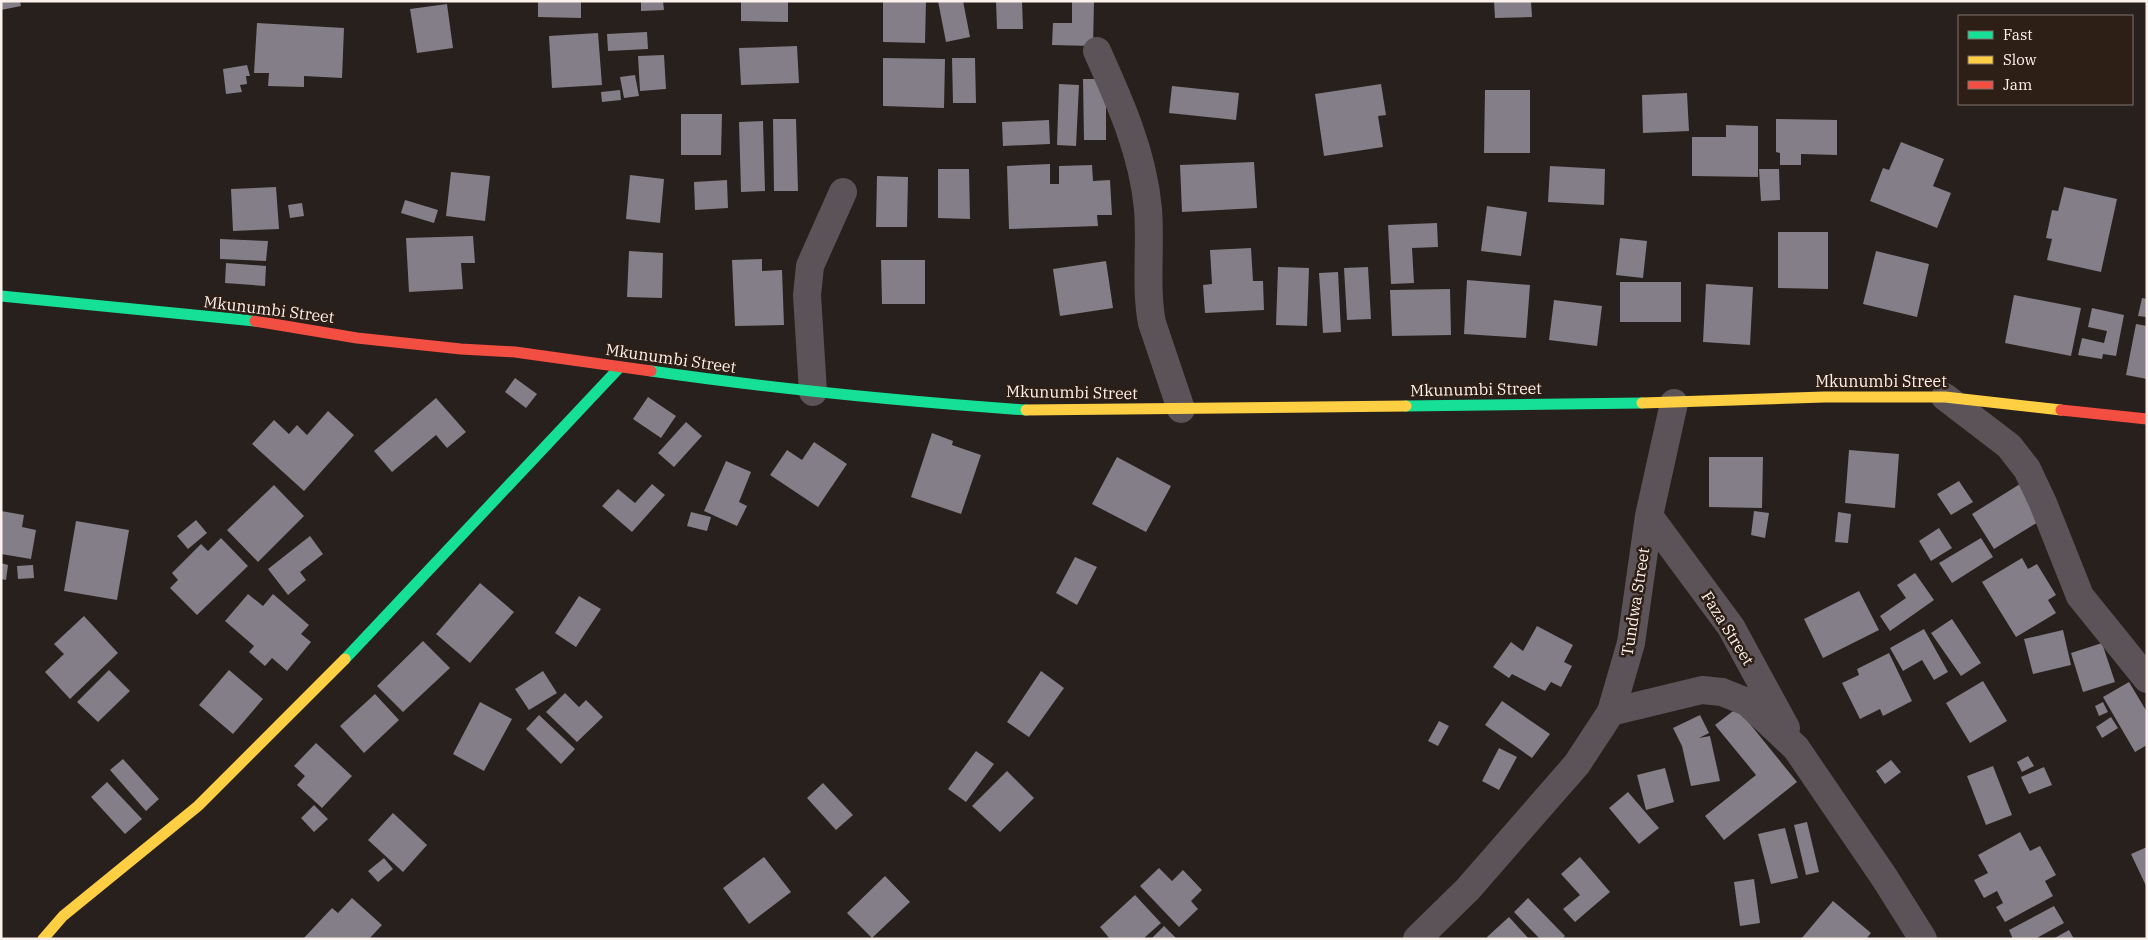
<svg xmlns="http://www.w3.org/2000/svg" width="2148" height="940" font-family="'IBM Plex Serif',serif">
  <rect width="100%" height="100%" fill="#28201c"/>
  <path fill="#837e87" d="M1,1H20L21,6L1,10Z
    M538,1H581V18L538,17Z
    M641,1H663L664,10L641,11Z
    M741,1H788V22L741,21Z
    M883,1H926L925,43L883,42Z
    M938,1H963L970,37L946,42Z
    M996,1H1022L1023,29H997Z
    M1072,1H1094L1093,46L1052,45L1053,23H1072Z
    M1494,1H1531L1532,17L1495,18Z
    M447,4L453,48L417,53L410,9Z
    M257,23L344,28L342,78L304,76V87L268,86L269,73H254Z
    M647,32L648,49L608,51L607,34Z
    M598,33L602,85L552,88L549,36Z
    M797,46L799,83L741,85L739,48Z
    M664,55L666,89L640,91L638,56Z
    M883,58L945,59L944,108L883,106Z
    M952,58H975L976,103H953Z
    M247,65L250,76H246L247,84L240,85L242,92L226,94L223,69Z
    M635,75L639,96L624,98L620,77Z
    M1083,79H1106V140H1084Z
    M1059,84L1079,85L1076,146L1057,145Z
    M1381,84L1386,115L1378,116L1383,147L1324,156L1315,94Z
    M1172,86L1239,93L1236,120L1169,113Z
    M620,90L621,100L602,102L601,92Z
    M1485,90H1530V153H1484Z
    M1687,93L1689,131L1643,133L1642,95Z
    M681,114H722L721,155H681Z
    M773,119H796L798,191H774Z
    M1776,119L1837,120V155L1801,154V165H1780V153L1776,152Z
    M1049,120L1050,144L1003,146L1002,122Z
    M763,121L765,191L741,192L739,122Z
    M1726,125L1758,126V177L1692,176V137H1726Z
    M1901,142L1944,159L1933,186L1951,193L1937,228L1870,201L1883,168L1889,170Z
    M1254,162L1257,208L1182,212L1180,165Z
    M1050,164V184H1059V166L1092,165L1093,181L1110,180L1112,215H1097L1098,226L1009,229L1007,166Z
    M1550,166L1605,169L1604,205L1548,202Z
    M938,169H969L970,219L938,218Z
    M1759,169H1779L1780,200L1761,201Z
    M451,172L490,176L485,221L446,216Z
    M630,175L664,179L660,223L626,219Z
    M877,176L908,177L907,227H876Z
    M727,180L728,208L695,210L694,182Z
    M276,187L279,229L233,231L231,189Z
    M2064,187L2117,199L2101,272L2047,260L2052,239L2046,238L2052,210L2058,211Z
    M405,200L438,210L434,223L401,213Z
    M302,203L304,216L290,218L288,205Z
    M1487,206L1527,212L1521,256L1481,251Z
    M1437,223L1438,247L1412,248L1414,283L1391,284L1388,225Z
    M1778,232H1828V289L1778,288Z
    M473,236L475,263H461L463,289L409,292L406,238Z
    M1620,238L1647,241L1643,278L1616,275Z
    M220,239L268,241L266,261L220,259Z
    M1251,248L1253,281H1263L1264,310L1205,313L1203,285L1212,284L1210,250Z
    M629,251L663,253L662,298L627,297Z
    M1876,251L1929,264L1917,317L1863,304Z
    M762,259V271L782,270L784,325L735,326L732,260Z
    M881,260H925V304H882Z
    M1106,261L1113,308L1060,316L1053,269Z
    M226,263L266,266L265,286L225,283Z
    M1278,267L1309,268L1307,326L1276,325Z
    M1368,267L1371,319L1347,320L1344,268Z
    M1338,272L1341,332L1323,333L1319,273Z
    M1467,280L1530,285L1526,338L1464,334Z
    M1620,282H1681V322H1620Z
    M1706,284L1753,287L1750,345L1703,342Z
    M1450,289L1451,335L1392,336L1390,290Z
    M2014,295L2081,308L2071,356L2005,343Z
    M2142,298L2147,299V317L2138,316Z
    M1554,300L1602,306L1597,346L1549,340Z
    M2092,308L2124,315L2116,356L2103,354L2102,359L2078,355L2082,338L2104,343L2107,331L2088,327Z
    M2136,324L2147,326V379L2126,375Z
    M515,378L537,394L526,408L505,392Z
    M648,397L676,416L661,438L633,419Z
    M436,398L466,432L447,448L436,435L392,472L374,451Z
    M328,411L354,435L304,491L252,444L274,420L289,434L297,425L307,435Z
    M686,422L702,436L674,467L658,453Z
    M932,433L953,441L952,445L981,455L961,514L911,497Z
    M814,442L847,464L818,507L770,475L787,450L802,460Z
    M1849,450L1899,454L1895,508L1845,503Z
    M1117,457L1171,486L1146,532L1092,504Z
    M1709,457H1763L1762,508L1709,507Z
    M726,461L751,472L739,502L747,506L737,526L704,511Z
    M1959,481L1973,502L1951,515L1937,494Z
    M652,484L665,495L632,532L602,506L618,489L635,503Z
    M2020,484L2043,519L1994,549L1972,514Z
    M274,485L304,516L258,562L227,530Z
    M1,511L24,515L22,527L36,530L31,559L1,554Z
    M1754,511L1769,513L1765,538L1751,535Z
    M691,512L711,517L707,531L687,526Z
    M1838,512L1851,514L1848,543L1835,542Z
    M196,520L207,533L188,549L177,536Z
    M76,521L129,530L117,600L64,591Z
    M1939,528L1952,548L1931,561L1919,541Z
    M310,536L323,554L300,572L306,580L288,595L268,569Z
    M221,538L248,566L197,615L170,588L178,580L172,573L201,544L208,551Z
    M1981,538L1993,557L1952,583L1939,563Z
    M1075,557L1097,567L1077,605L1056,593Z
    M2022,558L2028,569L2037,564L2056,595L2048,600L2056,613L2016,637L1982,582Z
    M1,563L8,565L6,580L1,579Z
    M33,565L34,578L18,579L17,566Z
    M1915,573L1934,600L1890,631L1880,616L1906,598L1897,585Z
    M480,583L514,612L470,663L436,634Z
    M1859,591L1879,630L1823,658L1804,619Z
    M248,594L263,606L273,594L309,625L301,634L311,642L287,671L272,658L265,666L249,652L254,646L225,621Z
    M579,596L601,609L576,647L555,633Z
    M84,616L118,653L70,699L45,672L64,654L54,644Z
    M1952,619L1981,663L1961,676L1931,633Z
    M1537,626L1573,645L1564,662L1572,666L1561,687L1551,682L1545,691L1512,674L1509,678L1493,667L1511,642L1523,651Z
    M1924,629L1948,672L1934,680L1922,660L1903,671L1890,648Z
    M2063,630L2071,665L2033,674L2024,639Z
    M423,641L450,668L403,712L377,686Z
    M2102,643L2115,682L2083,692L2071,653Z
    M1889,653L1912,701L1883,716L1880,709L1860,719L1842,683L1859,675L1857,669Z
    M109,670L130,691L98,722L77,702Z
    M229,670L263,699L233,734L199,705Z
    M543,671L557,693L529,710L515,689Z
    M1041,671L1064,688L1029,737L1007,722Z
    M1983,681L2007,721L1970,743L1946,703Z
    M2129,682L2147,712V745L2135,752L2103,697Z
    M565,693L579,707L586,700L603,717L577,742L546,712Z
    M375,694L399,720L364,753L340,726Z
    M1502,701L1550,734L1532,758L1485,725Z
    M480,702L512,719L484,771L453,754Z
    M2103,702L2108,712L2099,716L2095,706Z
    M1737,708L1797,782L1724,840L1705,816L1756,775L1715,725Z
    M539,715L575,749L561,764L526,729Z
    M1700,715L1709,733L1699,738L1710,736L1720,781L1691,786L1682,746L1673,728Z
    M2111,717L2118,728L2102,738L2096,727Z
    M1439,721L1449,726L1438,746L1428,741Z
    M316,743L352,776L322,808L297,785L305,776L294,766Z
    M1499,748L1517,757L1499,790L1482,781Z
    M976,751L994,764L966,802L948,789Z
    M2028,756L2034,766L2022,772L2017,762Z
    M123,759L159,799L146,811L110,770Z
    M1891,760L1901,772L1885,784L1876,771Z
    M1993,766L2012,815L1986,825L1967,776Z
    M2044,767L2052,785L2029,794L2021,777Z
    M1665,768L1674,802L1646,810L1637,775Z
    M1007,771L1034,798L1000,832L972,806Z
    M107,782L142,819L125,834L91,797Z
    M823,783L853,815L836,830L807,798Z
    M1628,792L1659,828L1639,844L1609,808Z
    M314,805L328,819L314,832L301,818Z
    M393,813L427,845L403,872L368,840Z
    M1807,822L1819,872L1806,875L1794,825Z
    M1785,828L1798,878L1771,884L1758,834Z
    M2020,832L2030,851L2040,846L2056,875L2045,881L2053,896L2005,922L1996,907L2003,903L1997,891L1984,898L1974,880L1988,873L1978,855Z
    M2147,847V888L2131,854Z
    M764,857L791,892L749,924L723,888Z
    M1580,857L1610,892L1575,922L1563,909L1580,895L1561,874Z
    M384,858L393,869L378,882L368,871Z
    M1159,868L1172,881L1183,870L1202,890L1191,901L1198,909L1179,927L1140,886Z
    M885,876L910,902L872,938L847,913Z
    M1754,879L1760,923L1740,926L1734,882Z
    M1135,895L1161,923L1143,939H1110L1100,927Z
    M352,898L382,925L369,939H303L332,908L338,913Z
    M1528,898L1565,936L1562,939H1540L1514,912Z
    M1833,901L1871,933L1866,939H1801Z
    M2054,906L2064,923L2035,939H2013L2009,930Z
    M1509,917L1529,939H1488L1487,937Z
    M1164,926L1177,939H1151Z
    M2069,930L2074,939H2053Z"/>
  <g fill="none" stroke-linecap="round" stroke-linejoin="round">
    <path stroke="#5b5357" stroke-width="28" d="M1097,51C1120,102 1143,153 1148,209C1151,247 1145,287 1152,323L1181,409
      M813,392L807,295L810,266L843,192
      M1945,397L2009,446L2027,469L2043,503L2080,596L2147,679
      M1649,516L1731,627L1786,728
      M1611,712L1702,690L1722,692L1747,702L1796,748L1884,877L1923,939
      M1417,939L1468,889L1577,764L1611,712L1631,643L1649,516L1674,403"/>
    <path stroke="#16e098" stroke-width="11" d="M1,296L255,321
      M651,371C776,389 900,401 1026,410
      M1406,406L1642,403
      M345,659L620,367"/>
    <path stroke="#ffcf43" stroke-width="11" d="M1642,403L1824,397H1945L2061,410
      M1026,410L1406,406
      M43,939L63,916L198,806L345,659"/>
    <path stroke="#f24e42" stroke-width="11" d="M255,321L357,338L461,349L515,352L651,371
      M2061,410L2147,419"/>
  </g>
  <g text-anchor="middle" dominant-baseline="central" stroke-width="5" stroke-linejoin="round" paint-order="stroke">
    <g font-size="16" fill="#fdf1eb" stroke="#2e1f16">
      <text transform="translate(269 309) rotate(7)">Mkunumbi Street</text>
      <text transform="translate(671 358) rotate(8)">Mkunumbi Street</text>
      <text x="1881" y="381">Mkunumbi Street</text>
      <text transform="translate(1476 389) rotate(-1)">Mkunumbi Street</text>
      <text transform="translate(1072 392) rotate(1)">Mkunumbi Street</text>
      <text transform="translate(1635 602) rotate(-81)">Tundwa Street</text>
      <text transform="translate(1728 628) rotate(58)">Faza Street</text>
    </g>
  </g>
  <rect width="2148" height="940" fill="none" stroke="#fdf1eb" stroke-width="5"/>
  <rect x="1958" y="15" width="175" height="90" fill="#2e1f16" stroke="#81736b"/>
  <rect x="1968" y="31" width="25" height="8" fill="#16e098" stroke="#81736b"/>
  <text x="2003" y="40" font-size="15" fill="#fdf1eb">Fast</text>
  <rect x="1968" y="56" width="25" height="8" fill="#ffcf43" stroke="#81736b"/>
  <text x="2003" y="65" font-size="15" fill="#fdf1eb">Slow</text>
  <rect x="1968" y="81" width="25" height="8" fill="#f24e42" stroke="#81736b"/>
  <text x="2003" y="90" font-size="15" fill="#fdf1eb">Jam</text>
</svg>
